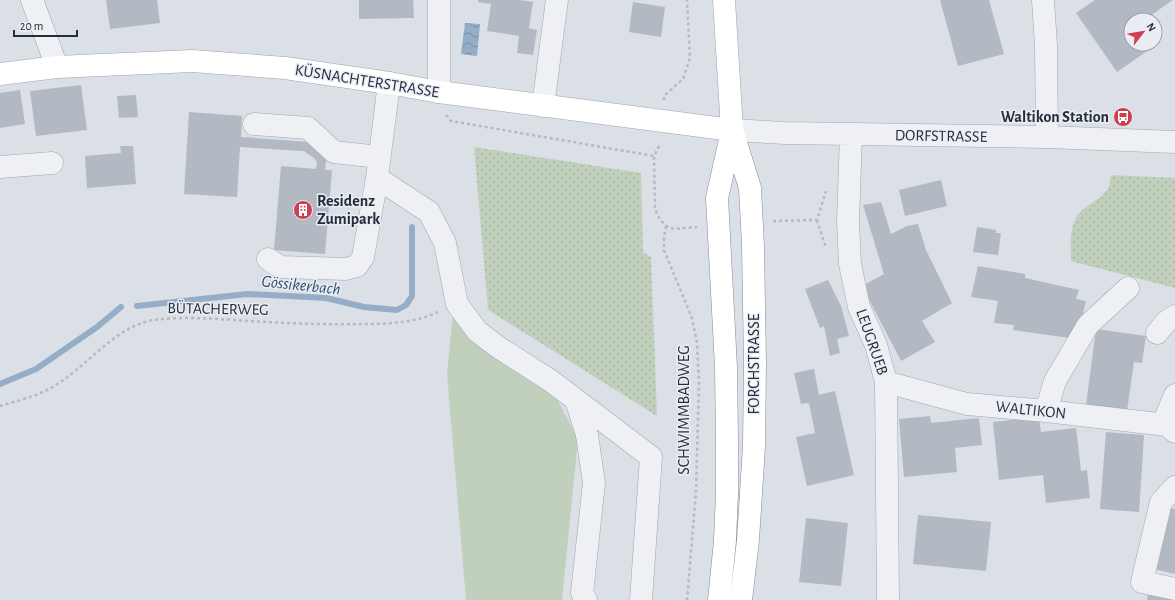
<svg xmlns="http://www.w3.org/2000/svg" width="1175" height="600" font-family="'Alegreya Sans',sans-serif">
  <defs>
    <pattern id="garden-dots" width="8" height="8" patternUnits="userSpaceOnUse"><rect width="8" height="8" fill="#c1d0bc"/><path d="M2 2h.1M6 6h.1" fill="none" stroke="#a6b3a2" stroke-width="1.8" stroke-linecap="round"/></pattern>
    <pattern id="water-waves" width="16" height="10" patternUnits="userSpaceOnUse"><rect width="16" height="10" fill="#96adc7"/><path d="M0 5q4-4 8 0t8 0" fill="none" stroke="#7a8da3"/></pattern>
  </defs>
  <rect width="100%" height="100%" fill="#dbdfe6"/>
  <path fill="#c1d0bc" d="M453,313L554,393L578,439L562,600H466L447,374Z"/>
  <path fill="url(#garden-dots)" d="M474,147L641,173L643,252L651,257L657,416L488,310Z
    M1111,175L1175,178V288L1071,261C1071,248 1069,230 1076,218C1083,205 1101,201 1109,187C1111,183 1110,179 1111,175Z"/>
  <path fill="url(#water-waves)" d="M465,23L480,24L477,56L461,54Z"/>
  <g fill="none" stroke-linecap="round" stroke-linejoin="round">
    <path stroke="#96adc7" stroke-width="6" d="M137,306L247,294L326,298L364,307L397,310L406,305L412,296V227
      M0,384L36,369L97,327L121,307"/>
  </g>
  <path fill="#b3b9c2" d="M106,0H157L160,23L110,29Z
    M359,0H413L414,18L359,19Z
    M478,0H519L533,2L529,28L537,30L533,55L517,53L519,36L487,31L491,4L478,2Z
    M940,0H989L1004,54L958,66Z
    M1095,0H1173L1144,20H1131V44H1157L1117,72L1076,13Z
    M633,2L665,7L661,37L629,32Z
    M81,85L87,130L36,136L30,91Z
    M20,90L25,124L0,128V93Z
    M136,95L138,117L119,118L117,96Z
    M189,112L242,116L241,137L308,142L321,151L326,160L325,170H332L325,254L274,250L281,166L316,169L317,162L314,158L304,151L240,147L237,197L184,194Z
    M120,146H133L136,184L87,188L85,156L121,153Z
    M941,180L947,206L905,216L899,190Z
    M881,202L891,234L907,226L918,224L926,250L952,303L922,321L935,342L901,361L862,286L884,274L863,205Z
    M977,227L996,230V233H1001L998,255L973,252Z
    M978,266L1025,274V278L1079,290L1076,299L1086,301L1077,339L1013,330L1014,325L994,323L998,301L971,297Z
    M828,280L841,306L849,336L837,339L840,353L830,356L824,326L820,328L805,289Z
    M1096,329L1146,336L1142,363L1134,362L1127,411L1086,405Z
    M814,369L819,395L835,391L854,475L807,486L796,437L815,433L809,403L801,404L794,373Z
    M930,416L931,423L979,418L982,445L955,448L957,472L904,477L899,419Z
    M1039,417L1041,432L1076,428L1081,471L1087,470L1090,498L1046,503L1043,475L999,480L993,422Z
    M1106,432L1144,435L1139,512L1100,509Z
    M1169,508L1175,509V574L1154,569Z
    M918,515L991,522L986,571L913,564Z
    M806,518L848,523L841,586L799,582Z
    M1148,594L1171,599V600H1147Z"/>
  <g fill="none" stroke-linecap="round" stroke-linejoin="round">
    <g stroke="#a1a6b0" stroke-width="23">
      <path id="minor" d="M32,0L57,67
        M439,0V92
        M1043,0L1046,45L1047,137
        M543,106L557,0
        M254,124L308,128L334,152L379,157
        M732,130L785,133L1047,137L1175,142
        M851,134L848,222L850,264L859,307L876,345L886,382L888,600
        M0,167L52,163
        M377,178L429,212L445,243L457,304L477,331L498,347L551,381L651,457L641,600
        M268,259L280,267L346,269L357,266L363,257L377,178L389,83
        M1157,333L1166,322L1175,316
        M886,382L967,404L1046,411L1167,425L1175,432
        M576,400L587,435L594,483L582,593L586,600
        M1046,411L1055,381L1088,325L1128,288
        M1167,425V414L1175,395
        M1175,487L1161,502L1142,582L1175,589"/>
    </g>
    <g stroke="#9ba4b1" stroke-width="23">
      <path id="major" d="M0,74L57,67L192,61L285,68L389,83L439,92L732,130L724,0"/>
    </g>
    <g stroke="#838d9c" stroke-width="23">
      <path id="highway" d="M732,130L750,188L753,246L755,363L754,446L748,540L741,600
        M719,600L725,541L727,493V441L726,367L717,198L732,131"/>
    </g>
    <path stroke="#b6bac0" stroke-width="2.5" stroke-dasharray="3 3" stroke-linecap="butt" d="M664,100V96L683,79L690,58L687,0
      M446,115L451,121L654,156
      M659,146L654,156L655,209L659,218L666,226L674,229L697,227
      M817,220L826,248
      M773,221L817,220L826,191
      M666,226L664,237V250L692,318L697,343L699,383L696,491L687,600
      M0,406C16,401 34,397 49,389C85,370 114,326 154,320C184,316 218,319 248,321C287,323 325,325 364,324C388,324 415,323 438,312"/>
    <use href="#minor" stroke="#eef0f4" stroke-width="22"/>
    <use href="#major" stroke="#fff" stroke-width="22"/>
    <use href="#highway" stroke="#fff" stroke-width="22"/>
  </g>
  <defs>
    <g id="bus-disc" transform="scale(1)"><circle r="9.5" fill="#cd3e53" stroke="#eaeef4"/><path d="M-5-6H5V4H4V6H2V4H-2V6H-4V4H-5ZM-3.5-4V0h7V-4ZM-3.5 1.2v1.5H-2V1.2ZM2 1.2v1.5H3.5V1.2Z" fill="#fff"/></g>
    <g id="building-disc" transform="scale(1)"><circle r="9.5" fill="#cd3e53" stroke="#eaeef4"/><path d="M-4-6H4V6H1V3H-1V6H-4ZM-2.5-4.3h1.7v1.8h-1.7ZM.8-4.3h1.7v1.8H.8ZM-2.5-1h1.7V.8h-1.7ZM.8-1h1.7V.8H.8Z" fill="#fff"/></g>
  </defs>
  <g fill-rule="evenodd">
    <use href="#bus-disc" x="1123" y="117"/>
    <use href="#building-disc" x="303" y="210"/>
  </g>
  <g text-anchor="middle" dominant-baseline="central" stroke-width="3" stroke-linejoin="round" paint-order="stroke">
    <g font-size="16" fill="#252e3c" stroke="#eaeef4">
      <text transform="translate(367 81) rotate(9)">KÜSNACHTERSTRASSE</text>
      <text transform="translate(941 136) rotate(1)">DORFSTRASSE</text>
      <text transform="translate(218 309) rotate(1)">BÜTACHERWEG</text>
      <text transform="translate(872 342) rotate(71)">LEUGRUEB</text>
      <text transform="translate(754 364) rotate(-90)">FORCHSTRASSE</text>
      <text transform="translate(684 410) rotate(-90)">SCHWIMMBADWEG</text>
      <text transform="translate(1031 410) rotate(6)">WALTIKON</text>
    </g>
    <g font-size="16" font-weight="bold" fill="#252e3c" stroke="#eaeef4" text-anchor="end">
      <text x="1109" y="117">Waltikon Station</text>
      <text x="317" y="201" text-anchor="start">Residenz<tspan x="317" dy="18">Zumipark</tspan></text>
    </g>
    <g font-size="17" font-style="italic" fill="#304c6f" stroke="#eaeef4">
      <text transform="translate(301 285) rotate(6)">Gössikerbach</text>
    </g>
  </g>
  <g transform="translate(1143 32) rotate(59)"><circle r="19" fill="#eaeef4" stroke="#9ba1aa"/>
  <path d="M0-3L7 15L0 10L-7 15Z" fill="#cd3e53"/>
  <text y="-6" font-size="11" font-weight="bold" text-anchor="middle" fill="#252e3c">N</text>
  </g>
  <path d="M14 30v6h63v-6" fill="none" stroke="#252e3c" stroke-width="2"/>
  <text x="20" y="30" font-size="12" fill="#252e3c" stroke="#eaeef4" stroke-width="3" paint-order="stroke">20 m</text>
</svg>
